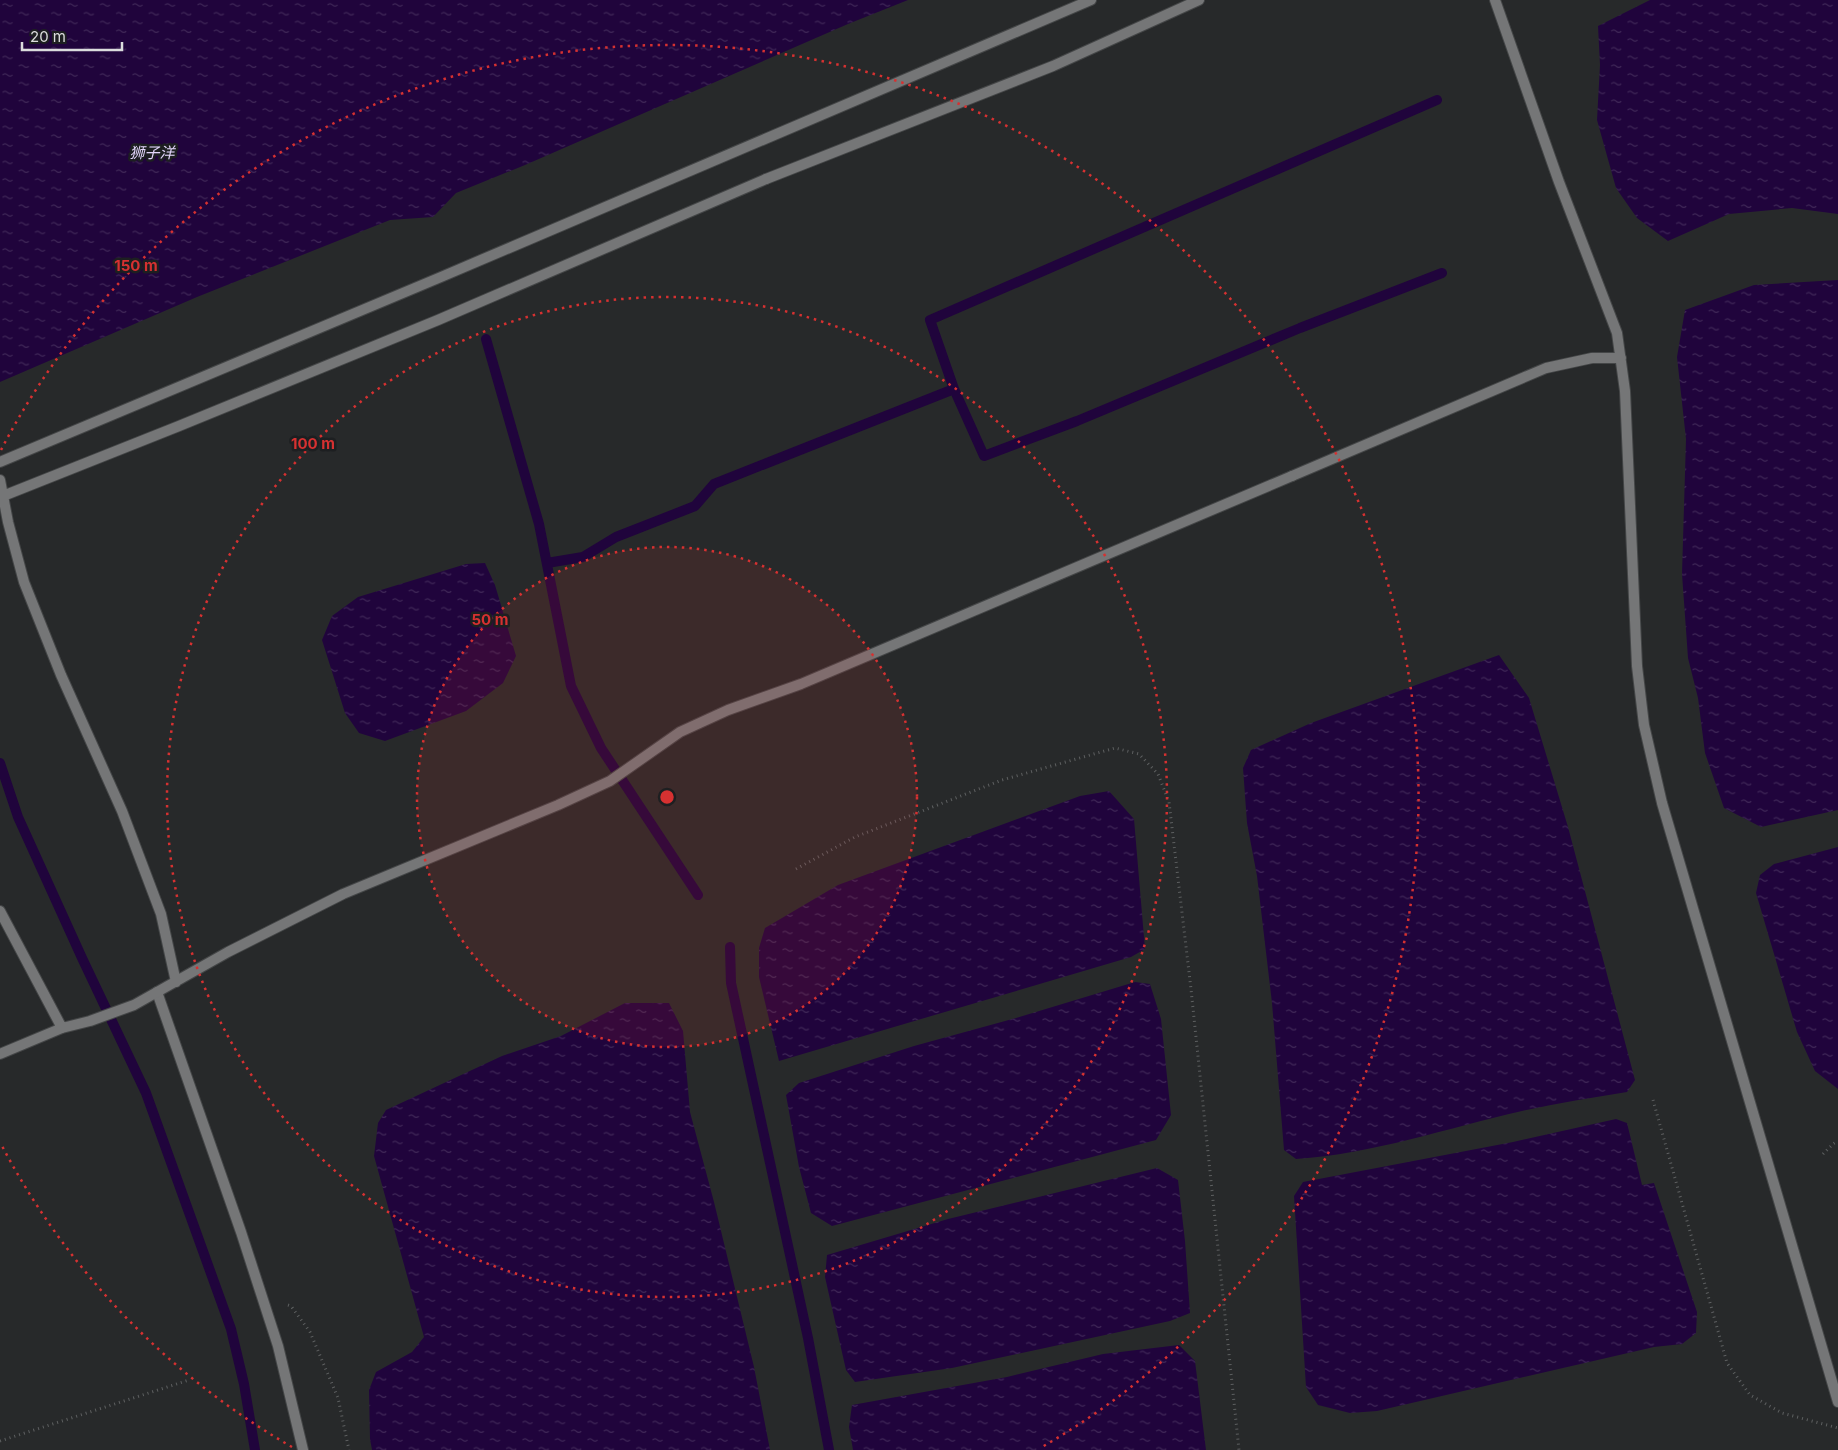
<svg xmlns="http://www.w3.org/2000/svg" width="1838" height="1450" font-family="Inter,'Noto Sans SC',sans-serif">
  <defs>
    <pattern id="water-ripples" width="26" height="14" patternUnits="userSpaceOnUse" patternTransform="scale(1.25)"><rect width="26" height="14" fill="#20043c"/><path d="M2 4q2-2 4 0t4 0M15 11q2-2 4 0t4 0" fill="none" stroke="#402858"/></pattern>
  </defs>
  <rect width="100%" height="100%" fill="#27292a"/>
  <path fill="url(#water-ripples)" d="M0,0H908L848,24L525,165L456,193L433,217L390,220L197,297L0,382Z
    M1650,0H1838V214L1792,208L1729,214L1668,241L1637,218L1616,188L1597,120L1600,65L1598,26Z
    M1838,280V810L1761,827L1724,808L1705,753L1698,698L1688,658L1682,574L1686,439L1677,357L1685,310L1754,285Z
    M485,563L495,585L516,656L503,683L466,711L385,741L359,733L345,713L322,640L332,616L358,597L466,564Z
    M1499,655L1529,698L1568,827L1635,1080L1627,1092C1592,1098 1557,1103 1522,1111C1447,1128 1373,1154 1296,1159L1284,1150L1272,1003L1257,876L1247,823L1243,768L1251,750L1311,723Z
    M1109,791L1134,819L1145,949L1131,957L779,1061L759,977V948L765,928L838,885L1080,796Z
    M1838,847V1089L1815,1071L1797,1032L1756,893L1760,875L1774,864Z
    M1135,982L1150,984L1161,1019L1171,1115L1156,1140L832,1226L811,1213L799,1167L786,1095L799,1083L914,1046L1016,1018Z
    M625,1003H669L683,1031L690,1112L714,1202L754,1367L770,1450H372L370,1439L369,1390L376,1372L412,1352L424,1337L374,1156L378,1123L386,1110L502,1056L561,1036Z
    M1616,1119L1627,1123L1642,1185L1654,1183L1697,1312L1696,1333L1682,1344L1654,1347L1377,1411L1350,1413L1318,1405L1306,1387L1294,1196L1303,1182L1513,1142Z
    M1157,1168L1178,1180L1185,1241L1190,1313L1170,1321L952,1368L855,1382L846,1370L825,1277L827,1255L948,1219Z
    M1179,1345L1195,1361L1206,1450H853L849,1427L852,1405L1007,1377L1103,1354Z"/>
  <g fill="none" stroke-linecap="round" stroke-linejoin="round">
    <path stroke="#20043c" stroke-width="10" d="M486,339L539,524L571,686L601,748L698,895
      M954,389L984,456L1077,421L1300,328L1442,273
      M547,563L583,557L616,537L695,506L714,484L954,389L930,320L1437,100
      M0,763L18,817L82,958L146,1093L231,1329L244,1384L255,1450
      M730,947L731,983L808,1338L829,1450"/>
    <g stroke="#444647" stroke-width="12">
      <path id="service" d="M1495,0L1559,182L1617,333L1625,391L1637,666L1644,725L1662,803L1838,1402
        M766,179L1053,66L1199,0
        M1292,476L1546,368L1592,358H1621
        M157,992L241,1232L278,1346L303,1450"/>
    </g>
    <g stroke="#444647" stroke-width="12">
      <path id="minor" d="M0,462L441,277L1091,0
        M0,480L8,522L24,582L61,675L122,811L161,914L176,982
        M3,496L179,426L438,320L766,179
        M0,911L62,1028
        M0,1054L62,1028L90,1021L134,1005L228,952L343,894L558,805L610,781L680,732L728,710L801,684L1292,476"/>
    </g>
    <path stroke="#5e6061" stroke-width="3" stroke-dasharray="1 4" stroke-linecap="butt" d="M796,869L855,837L1002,780L1115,748L1139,754L1158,774L1169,802L1191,989L1239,1450
      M1653,1100L1727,1363L1750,1395L1782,1413L1838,1428
      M1823,1154L1833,1144L1838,1141
      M288,1305L291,1306L310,1332L338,1398L349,1450
      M0,1441L189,1380"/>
    <use href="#service" stroke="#757677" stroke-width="10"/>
    <use href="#minor" stroke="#757677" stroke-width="10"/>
  </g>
  <circle cx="667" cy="797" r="250" fill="#d63131" fill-opacity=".12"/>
  <g fill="none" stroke="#d63131" stroke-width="2.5" stroke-dasharray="2.5 5">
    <circle cx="667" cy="797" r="250"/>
    <circle cx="667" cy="797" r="500"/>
    <path d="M292 1447A751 751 0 0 1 1 1144M1 450A751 751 0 1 1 1042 1447"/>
  </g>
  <g text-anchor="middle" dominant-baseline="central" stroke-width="5" stroke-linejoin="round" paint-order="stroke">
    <g font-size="15" font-style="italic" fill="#e3d6fb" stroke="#1d1f21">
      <text x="152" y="152">狮子洋</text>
    </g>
  </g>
  <circle cx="667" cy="797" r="8" fill="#d63131" stroke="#1d1f21" stroke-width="2.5"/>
  <g font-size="15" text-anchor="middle" font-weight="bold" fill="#d63131" stroke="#1d1f21" stroke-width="5" stroke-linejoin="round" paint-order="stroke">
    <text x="136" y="271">150 m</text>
    <text x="313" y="449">100 m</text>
    <text x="490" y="625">50 m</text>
  </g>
  <path d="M22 42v8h100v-8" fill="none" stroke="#dbdcdd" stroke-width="2.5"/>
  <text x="30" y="42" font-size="15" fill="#dbdcdd" stroke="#1d1f21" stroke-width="4" paint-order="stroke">20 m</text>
</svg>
